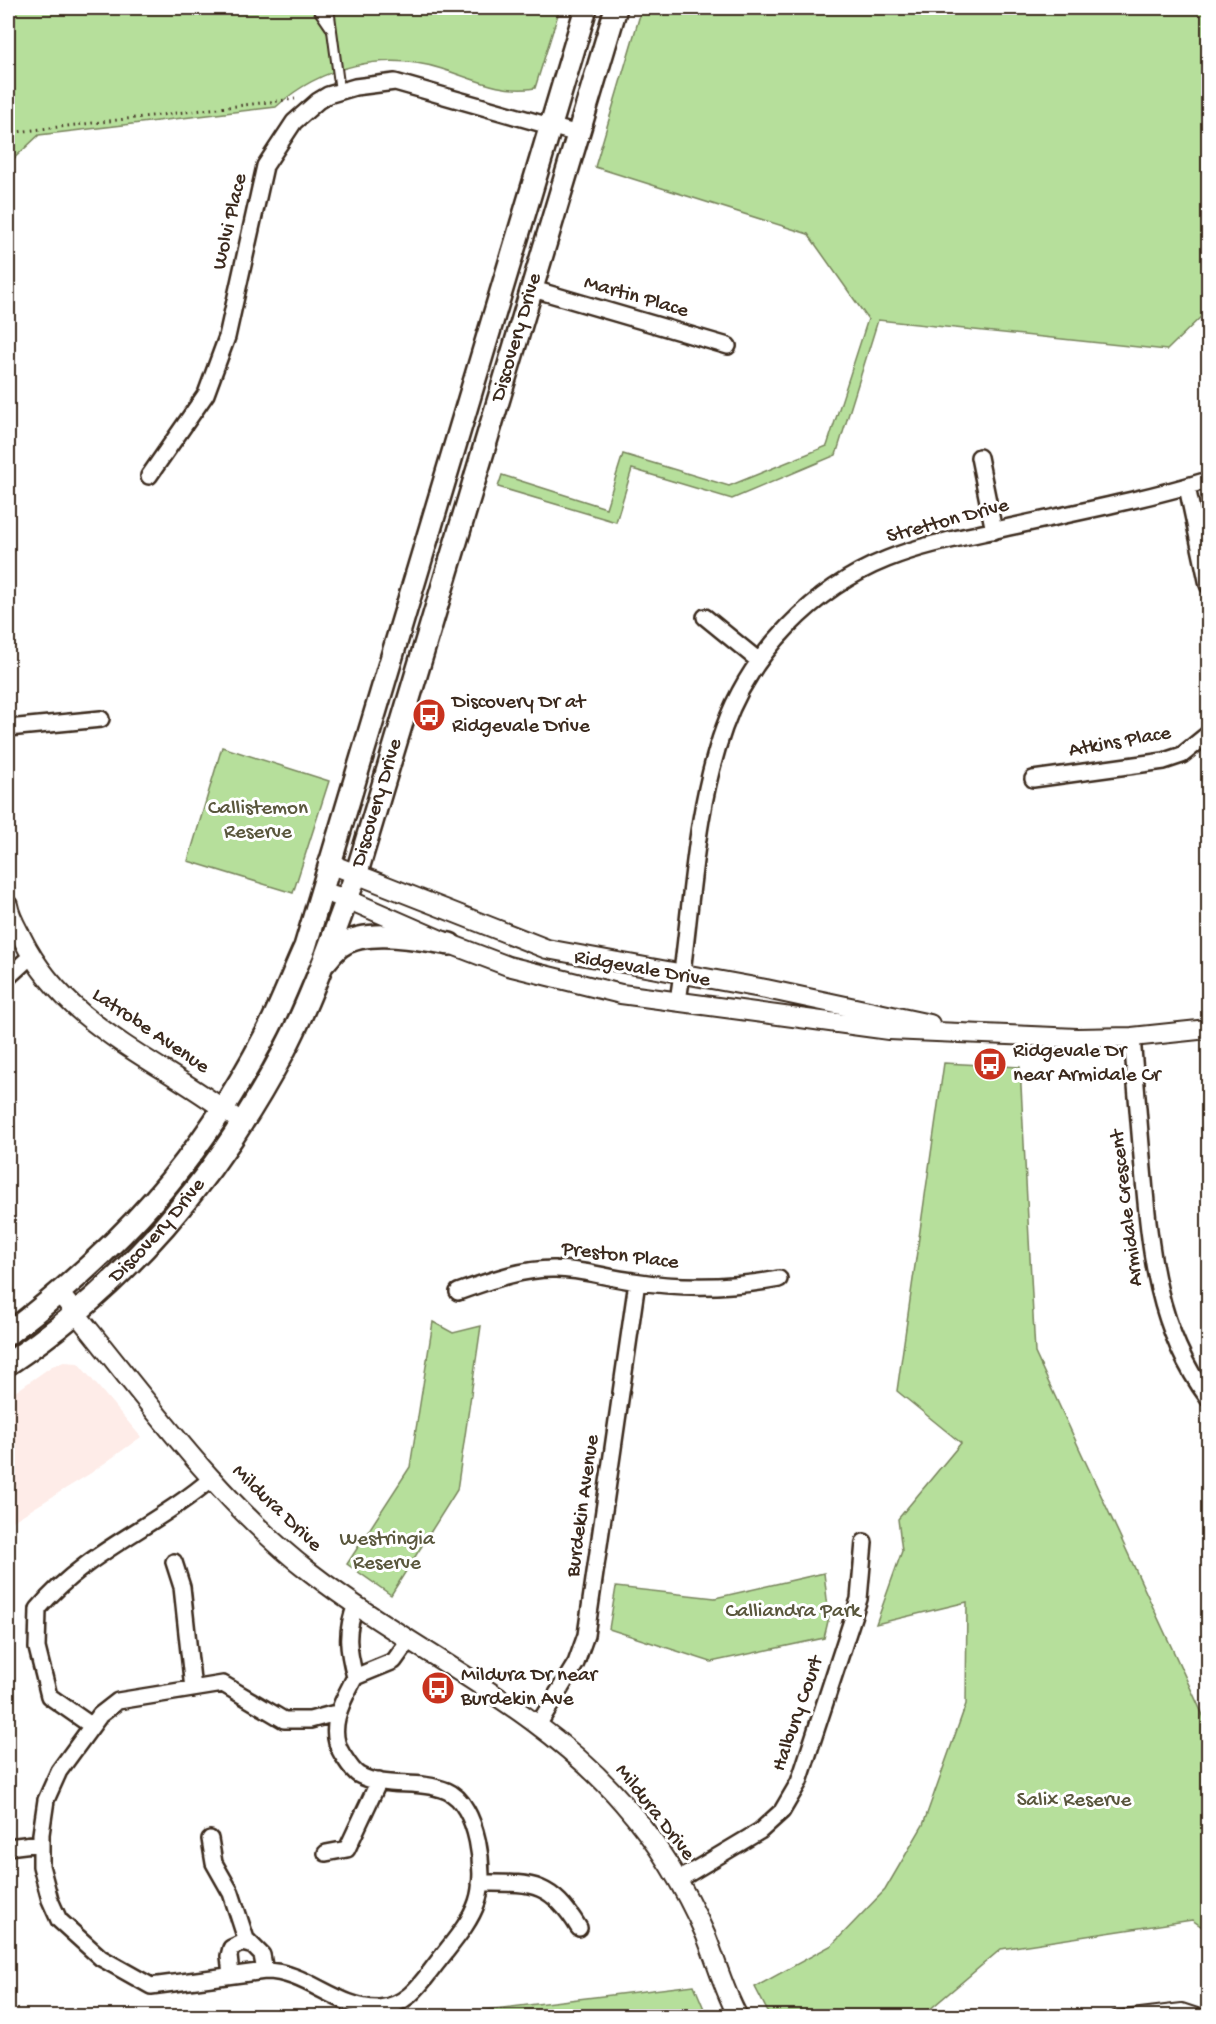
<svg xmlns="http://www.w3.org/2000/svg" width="1216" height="2024" font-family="'Gochi Hand',sans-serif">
  <rect width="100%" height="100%" fill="#fff"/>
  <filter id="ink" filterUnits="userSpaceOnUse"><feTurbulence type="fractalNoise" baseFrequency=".0167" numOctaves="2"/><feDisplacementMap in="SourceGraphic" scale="12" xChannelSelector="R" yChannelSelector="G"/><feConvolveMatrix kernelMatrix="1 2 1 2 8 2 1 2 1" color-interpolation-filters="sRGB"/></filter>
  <g filter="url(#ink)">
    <path fill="#feece8" d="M64,1362L78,1363L141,1437L91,1473L8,1524V1397L52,1366Z"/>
    <path fill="#b6df9b" stroke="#78845c" stroke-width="1.5" d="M8,8H560L535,88C503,94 473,79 442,69C385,51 320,66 276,107L39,135L8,164Z
      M642,8H1208V310L1167,350L878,320L836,455L732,499L632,469L616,522L498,487L502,475L606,508L623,454L729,486L827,446L868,319L808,234L595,167Z
      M222,747L329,781L293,893L188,861Z
      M944,1063L1020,1067L1035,1353L1208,1726V1931L1192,1920L1001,1949L922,2016H770L755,1987L832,1945L885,1890L923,1825L966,1704L967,1602L876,1624L902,1551L898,1519L961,1443L897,1391Z
      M433,1322L453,1333L481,1326L457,1490L391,1595L347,1564L410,1467Z
      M824,1573L829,1617L824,1638L711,1662L609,1629L616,1587L715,1598Z
      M694,1985L707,2016H436Z"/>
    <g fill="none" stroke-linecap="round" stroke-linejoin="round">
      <g stroke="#3b2a1e" stroke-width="12">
        <path id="service" d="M317,8L330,27
          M329,8L340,91
          M1115,2016L1182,2008L1206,2016"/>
      </g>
      <g stroke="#3b2a1e" stroke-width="20">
        <path id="minor" d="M533,289L728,346
          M979,457L994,531
          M149,476L206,394L227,337L265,166L294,122L318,101L328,95L355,87L395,82L578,134
          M1187,487L1208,585
          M705,617L759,661
          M8,728L101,719
          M1033,779L1164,761L1182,755L1208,734
          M8,977L31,956
          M678,1001C692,911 693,814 724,728C750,654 814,588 887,559C922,545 959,538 996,530C1067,514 1139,501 1208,480
          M1132,1037C1136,1081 1139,1125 1143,1169C1150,1251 1157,1329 1208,1398
          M458,1292C489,1281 523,1268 556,1269C581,1269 608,1278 633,1281C683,1289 730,1288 779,1279
          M174,1562L182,1587L193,1689
          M355,1677L394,1661L409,1640
          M336,1713L310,1720H284L223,1684L118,1701L100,1715L59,1771L46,1800L41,1834V1866L50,1900L59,1920L101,1958L151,1986L265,1971C307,1971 337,2009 379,2008C409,2006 423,1980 440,1959C453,1942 470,1923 477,1902C487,1874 478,1804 447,1791C419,1779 385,1789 359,1775C352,1771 346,1760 342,1754C326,1728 343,1700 355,1677C348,1650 345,1632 356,1605
          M538,1725L576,1663L586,1635L637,1282
          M92,1726L49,1696L37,1648L38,1609C85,1552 157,1526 212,1478
          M210,1839L214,1863L231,1893L246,1939L262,1955L265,1971
          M8,1847L41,1843
          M326,1853L347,1849L379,1781
          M678,1880L760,1831L782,1811L799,1782L859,1599L864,1542
          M480,1883C531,1883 550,1880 579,1928
          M231,1975L229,1956L231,1948L242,1943L250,1945"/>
      </g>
      <g stroke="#3b2a1e" stroke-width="22">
        <path id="tertiary" d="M328,863L547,949L766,989L930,1024
          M321,891L347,899L450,944L508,966L621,994L889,1030L1077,1038L1132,1037L1208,1029
          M8,905C10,917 17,928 22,938C67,1030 168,1063 243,1124
          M60,1294C138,1387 213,1497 310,1572C413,1652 537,1704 623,1803C658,1843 685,1888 706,1936C717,1963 724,1991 738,2016"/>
      </g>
      <g stroke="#3b2a1e" stroke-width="26">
        <g id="secondary">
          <path d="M325,962C330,957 335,949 342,945C368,928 421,939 450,944"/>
          <path d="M8,1334C122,1246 199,1163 266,1034C281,1006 292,975 305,947L586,8"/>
          <path id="s1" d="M8,1364C125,1286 217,1178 283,1053C313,996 334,933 357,872L616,8"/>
        </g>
      </g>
      <path stroke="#3b2a1e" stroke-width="3" stroke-dasharray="1.5 4.5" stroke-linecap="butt" d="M8,133L295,99"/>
      <use href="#service" stroke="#fff" stroke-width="8"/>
      <use href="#minor" stroke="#fff" stroke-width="15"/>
      <use href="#tertiary" stroke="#fff" stroke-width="18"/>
      <use href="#secondary" stroke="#fff" stroke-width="21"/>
    </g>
  </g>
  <defs>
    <g id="bus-disc" transform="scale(1.725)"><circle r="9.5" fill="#c8321e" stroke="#fff"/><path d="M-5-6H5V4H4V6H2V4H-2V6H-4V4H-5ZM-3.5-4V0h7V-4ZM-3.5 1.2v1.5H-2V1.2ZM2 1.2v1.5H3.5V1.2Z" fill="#fff"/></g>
  </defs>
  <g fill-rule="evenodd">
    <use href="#bus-disc" x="429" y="715"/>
    <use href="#bus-disc" x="990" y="1064"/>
    <use href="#bus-disc" x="438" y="1688"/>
  </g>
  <g text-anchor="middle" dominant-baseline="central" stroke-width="6" stroke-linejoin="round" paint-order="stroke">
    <g font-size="21" fill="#3b2a1e" stroke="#fff">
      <text transform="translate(231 222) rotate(-77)">Wolvi Place</text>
      <text transform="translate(636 298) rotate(16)">Martin Place</text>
      <text stroke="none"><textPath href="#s1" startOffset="1173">Discovery Drive</textPath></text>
      <text transform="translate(948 522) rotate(-15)">Stretton Drive</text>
      <text transform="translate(1120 743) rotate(-10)">Atkins Place</text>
      <text stroke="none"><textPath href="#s1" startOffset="687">Discovery Drive</textPath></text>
      <text transform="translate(642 970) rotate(10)">Ridgevale Drive</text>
      <text transform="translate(150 1032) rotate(34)">Latrobe Avenue</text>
      <text transform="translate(1128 1208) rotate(-97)">Armidale Crescent</text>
      <text stroke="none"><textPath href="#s1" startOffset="201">Discovery Drive</textPath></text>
      <text transform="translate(620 1257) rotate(7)">Preston Place</text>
      <text transform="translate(584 1506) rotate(-82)">Burdekin Avenue</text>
      <text transform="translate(276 1509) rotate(44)">Mildura Drive</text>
      <text transform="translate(799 1714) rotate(-71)">Halbury Court</text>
      <text transform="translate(654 1813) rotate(52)">Mildura Drive</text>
    </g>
    <g font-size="21" fill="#3b2a1e" stroke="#fff" text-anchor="start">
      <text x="452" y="703">Discovery Dr at<tspan x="452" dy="24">Ridgevale Drive</tspan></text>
      <text x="1013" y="1052">Ridgevale Dr<tspan x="1013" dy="24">near Armidale Cr</tspan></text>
      <text x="461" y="1676">Mildura Dr near<tspan x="461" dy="24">Burdekin Ave</tspan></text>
    </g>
    <g font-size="21" fill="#5a573d" stroke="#fff">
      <text x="258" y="809">Callistemon<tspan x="258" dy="24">Reserve</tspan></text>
      <text x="387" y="1540">Westringia<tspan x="387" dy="24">Reserve</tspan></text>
      <text x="793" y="1612">Calliandra Park</text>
      <text x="1074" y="1801">Salix Reserve</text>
    </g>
  </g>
  <rect width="1216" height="2024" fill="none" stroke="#fff" stroke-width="30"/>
  <rect x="15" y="15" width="1186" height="1994" fill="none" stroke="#3b2a1e" stroke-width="2" filter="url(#ink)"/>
</svg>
